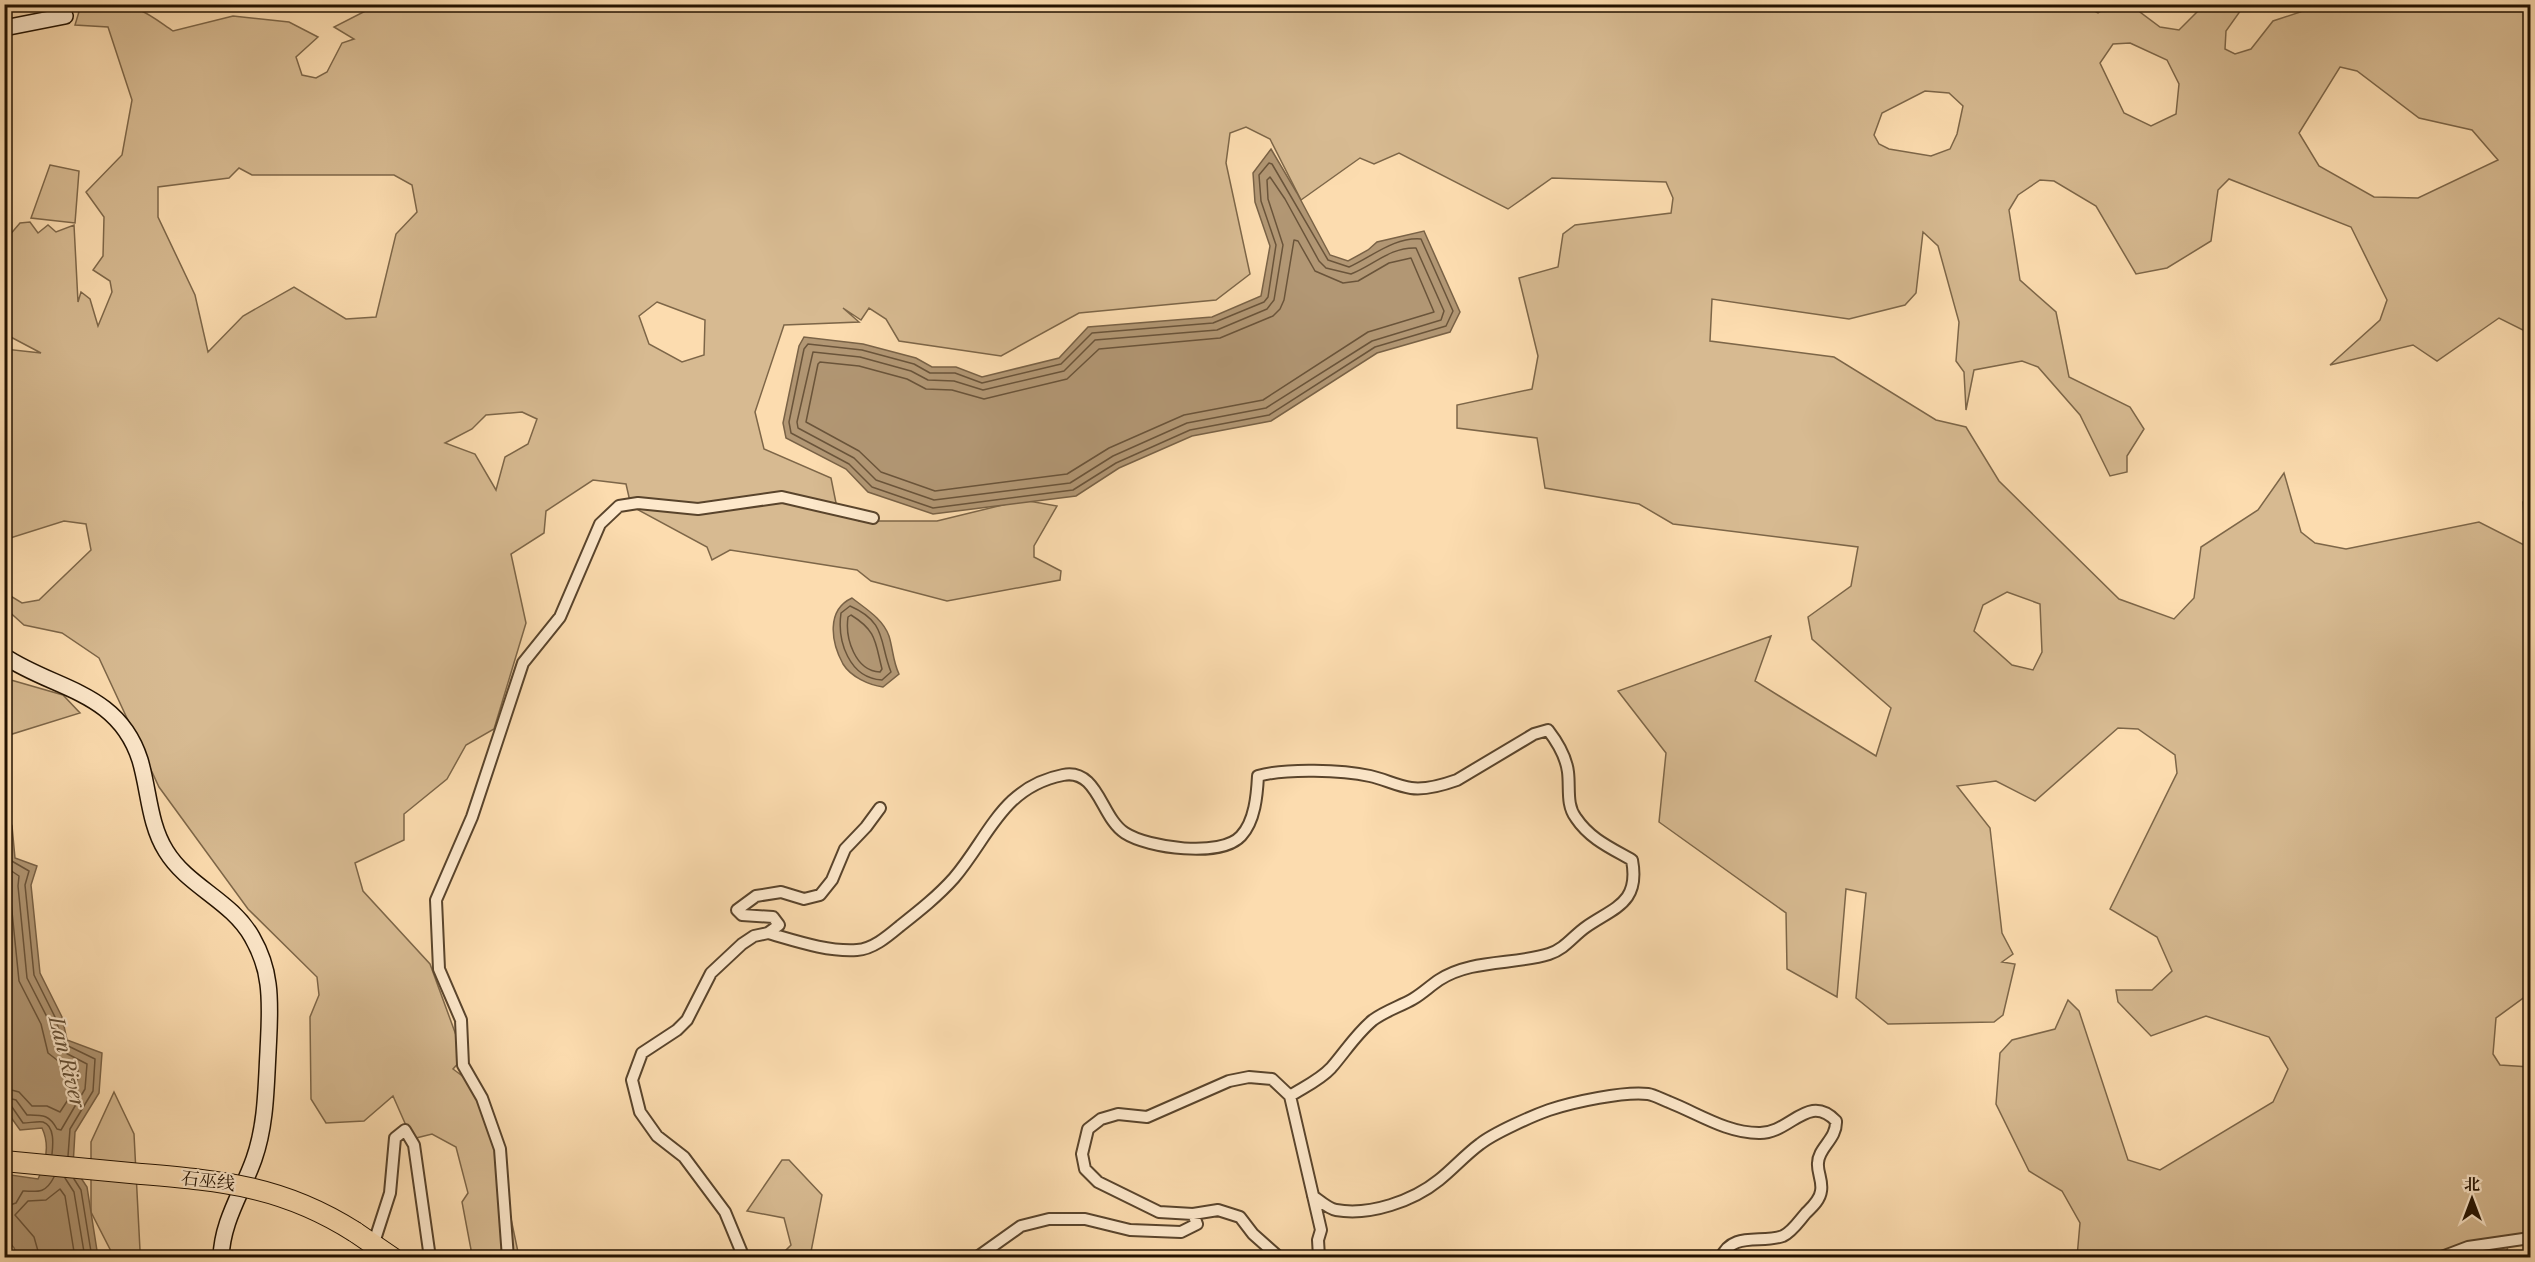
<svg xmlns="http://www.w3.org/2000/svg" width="2535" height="1262" font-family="'Libre Caslon Text','Noto Serif SC',serif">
  <rect width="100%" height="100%" fill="#fcdcaf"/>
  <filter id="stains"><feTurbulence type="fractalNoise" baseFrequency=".00333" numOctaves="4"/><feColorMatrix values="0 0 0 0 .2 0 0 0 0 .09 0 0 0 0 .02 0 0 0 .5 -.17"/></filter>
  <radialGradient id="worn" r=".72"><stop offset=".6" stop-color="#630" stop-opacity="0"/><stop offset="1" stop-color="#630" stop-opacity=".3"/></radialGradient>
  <path fill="#d7ba91" stroke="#7d6648" stroke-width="1.5" fill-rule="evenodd" d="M379,4H2080L2098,13L2110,5L2139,4L2140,12L2160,27L2179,30L2204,5H2239L2241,10L2226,31L2225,49L2235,54L2251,49L2273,21L2321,5H2530V350L2525,331L2499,318L2437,361L2413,345L2330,365L2380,320L2387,300L2351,227L2229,179L2218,190L2211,241L2167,268L2136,274L2096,206L2054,181L2040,180L2018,195L2009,210L2020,280L2056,312L2069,377L2130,407L2144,429L2127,456V472L2110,476L2080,415L2038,367L2022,361L1974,370L1966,410L1964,372L1956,361L1959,322L1938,246L1923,232L1916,293L1905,305L1849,319L1712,299L1710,341L1834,357L1936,420L1966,427L1999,481L2119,599L2174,619L2194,598L2201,547L2258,510L2284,473L2301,532L2315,543L2346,549L2479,522L2526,546L2523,502L2530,499V993L2496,1018L2493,1054L2500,1065L2530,1067V1235L2509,1242L2505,1258L2077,1257L2080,1223L2062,1191L2029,1171L1996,1104L2000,1053L2012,1040L2055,1029L2068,1000L2079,1011L2128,1160L2160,1170L2273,1102L2288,1069L2269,1037L2206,1016L2151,1036L2118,1002L2116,990H2152L2172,971L2157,937L2110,909L2177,773L2175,755L2138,729L2118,728L2035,801L1996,781L1957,786L1990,828L2002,933L2013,954L2002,962L2015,964L2003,1015L1994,1022L1888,1024L1856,998L1866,893L1846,889L1837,997L1787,969L1786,913L1659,822L1666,753L1618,691L1771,636L1755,681L1876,756L1891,708L1812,639L1808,617L1851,586L1858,547L1673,524L1639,504L1545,488L1537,438L1457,428V405L1532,389L1538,356L1519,278L1558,267L1563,234L1575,225L1671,213L1673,198L1666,182L1552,178L1508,209L1399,153L1374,164L1360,158L1301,200L1270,139L1246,127L1230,133L1226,163L1250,274L1216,300L1079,313L1001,356L899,341L886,319L869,308L861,320L843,308L859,322L784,325L755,412L764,449L831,478L836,503L859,521H937L1023,500L1057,506L1034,546V557L1061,571L1060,580L947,601L871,581L857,570L730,550L712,560L707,547L631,506L626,484L593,480L546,511L544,533L511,554L526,623L494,729L466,745L447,779L404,814V840L355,863L363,891L430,964L464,1057L453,1069L469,1081L493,1133L518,1252L516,1257H476L472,1255L462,1202L468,1193L456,1147L432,1134L412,1139L393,1096L364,1121L326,1123L311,1099L310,1017L319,995L317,977L248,909L159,787L99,658L62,633L24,625L5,608L4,592L22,603L39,600L91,550L86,524L64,521L4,540L5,349L41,353L5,334L4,256L8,237L20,223L30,222L38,233L48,225L56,232L74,225L78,302L81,292L90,299L98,326L112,292L110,281L93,270L103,256L104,217L86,192L122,155L132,100L108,27L75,25L81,5H100L108,8C134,0 152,17 173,31L233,16L289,22L318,37L296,57L302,75L316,78L327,72L342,43L354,39L334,27ZM2130,43L2167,60L2179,84L2176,114L2151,126L2124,113L2100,63L2113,44ZM2340,67L2357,71L2419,118L2472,130L2498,160L2418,198L2374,197L2319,166L2299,133ZM1925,91L1949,93L1963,106L1957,134L1950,149L1931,156L1889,149L1879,144L1874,135L1882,113ZM239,168L252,175H394L412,185L417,212L396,234L376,317L346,319L294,287L243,316L208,352L195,295L158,217V187L229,178ZM657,302L705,320L704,355L682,362L649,344L639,316ZM522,412L537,419L528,444L505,457L496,490L475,454L445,443L472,429L486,415ZM2007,592L2040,604L2042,652L2033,670L2012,665L1974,631L1983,605Z
    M50,165L79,171L75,223L31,218Z
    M4,678L63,695L80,713L9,735L5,729Z
    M114,1092L134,1134L140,1250L143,1257H114L91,1212V1142Z
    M782,1160H789L822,1195L810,1257H779L791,1245L784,1218L747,1211Z"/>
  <path fill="#b29774" stroke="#796246" stroke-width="1.5" d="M1271,149L1297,193L1330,255L1348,261L1368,250L1377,242L1424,231L1460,312L1450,332L1377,353L1271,421L1192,436L1119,468L1076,496L933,514L868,492L846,469L786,438L783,423L799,346L804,337L863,344L916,358L932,367H956L982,377L1059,358L1088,327L1212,317L1261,296L1270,246L1255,202L1253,173Z
    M852,598C866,609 883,619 889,636C893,649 893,662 899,674L883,687C869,685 851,677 843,664C831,642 826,610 852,598Z
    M4,807L12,826L15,858L37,866L31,885L40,973L62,1017L67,1040L102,1053L99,1093L75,1132L73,1166L87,1187L98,1257H18L14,1248L5,1237V1203L11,1175L38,1179C46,1163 50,1145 42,1128L20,1130L5,1109Z"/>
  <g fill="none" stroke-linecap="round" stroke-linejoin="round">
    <path stroke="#6a543a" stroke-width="1.5" d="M1269,163L1272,164L1328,260L1349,267C1373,256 1394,237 1421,239L1453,311L1446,326L1375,347L1269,415L1190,430L1116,463L1073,490L933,508L872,487L849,464L791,433L789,422L804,349L808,344L862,350L914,364L930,373H955L982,383L1061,364L1092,333L1213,323L1264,302L1268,297L1276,245L1261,201L1259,175Z
      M1270,177L1285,199L1319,261L1326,268L1351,274C1374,265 1390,247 1416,248L1444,311L1441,320L1372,341L1266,408L1187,423L1113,456L1070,483L934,500L876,480L854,458L798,428L797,422L813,352L860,357L911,371L928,380L954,381L983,390L1064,371L1095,340L1217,330L1267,309L1274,300L1283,245L1268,199L1267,180Z
      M1294,240L1298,241L1315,271L1343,283L1358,281L1389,263L1411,258L1434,312L1368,332L1263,400L1184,415L1109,448L1067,474L935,491L881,472L859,451L806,422L818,364L820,362L859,366L907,379L926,389L952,390L984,399L1067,379L1099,349L1220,338L1273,316L1280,309L1284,300Z
      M850,606C887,622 879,642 891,672L882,680C849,678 837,641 841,613Z
      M851,615C877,631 875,642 882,669L880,672C855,671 845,638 848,617Z
      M4,823L10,860L29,871L25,885L34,975L56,1019L62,1043L95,1059L93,1091L70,1129L68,1156
      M4,866L19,876L18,886L27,978L49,1021L56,1048L87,1064L85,1089L61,1130L57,1129C49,1114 42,1115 27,1115L16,1100L4,1097
      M4,878L9,882L19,981L41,1024L48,1053L57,1060L78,1070L77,1086L60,1112L47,1106H32L19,1092L4,1088
      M4,1105L12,1107L23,1123C29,1123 38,1121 43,1122C55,1126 53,1145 52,1154
      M65,1178L74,1192L85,1258
      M74,1179L81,1190L92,1258
      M4,1207L16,1203L23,1191C39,1192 46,1193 54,1177
      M40,1258L34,1237L15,1215L28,1201L46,1200L60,1189L65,1196L75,1258"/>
    <g stroke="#59442c" stroke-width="14">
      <path id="street" d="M768,933C796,941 828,952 857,950C873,949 888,936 900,926C919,911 938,896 954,878C989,837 1002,787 1063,775C1098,768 1101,818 1125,833C1148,848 1221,858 1241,836C1255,821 1257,795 1258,776C1285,768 1343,770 1370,776C1384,779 1397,786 1411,788C1425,790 1443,785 1457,780L1534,734L1548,730C1558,743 1566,756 1568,772C1570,788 1566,805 1576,818C1590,839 1611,848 1632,860C1640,903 1615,907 1586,927C1573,936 1565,949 1549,954C1514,965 1471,959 1439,980C1430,986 1423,993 1413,999C1401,1006 1385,1011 1373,1020C1356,1034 1345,1052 1331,1068C1320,1080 1304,1087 1290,1096
        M1313,1196C1320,1201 1329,1209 1336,1210C1370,1216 1413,1201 1439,1180C1453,1169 1465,1155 1480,1144C1494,1133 1532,1116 1549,1110C1573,1102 1624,1091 1648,1094C1655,1095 1663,1100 1669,1102C1699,1114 1727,1133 1759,1133C1790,1134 1808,1092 1836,1121C1837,1139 1818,1148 1818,1163C1817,1172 1823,1181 1821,1191C1820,1200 1812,1207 1806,1213C1799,1221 1792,1232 1783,1236C1761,1244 1732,1231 1721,1258
        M369,1258L390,1193L395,1138L405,1130L414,1145L430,1258
        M508,1258L500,1149L482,1098L463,1065L461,1020L439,969L436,900L472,817L523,663L560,617L600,524L619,506L638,503L698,509L782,497L873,518
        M744,1258L725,1212L684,1157L657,1136L640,1112L632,1080L642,1053L677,1030L687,1020L711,973L742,944L754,936L768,933L779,925L773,917L742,915L737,910L756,896L781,892L804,899L820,895L832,880L845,849L866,827L880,808
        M976,1258L1021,1226L1049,1219H1085L1130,1230L1181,1232L1197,1224L1193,1214
        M1280,1258L1253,1234L1240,1217L1218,1210L1193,1214L1159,1212L1098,1182L1085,1169L1082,1154L1088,1129L1101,1119L1118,1114L1147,1117L1229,1081L1249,1077L1272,1079L1290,1096L1321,1230L1318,1240L1319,1257L1316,1258
        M2439,1258L2468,1247L2530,1238"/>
    </g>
    <g stroke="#231200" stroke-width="18">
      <path id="secondary" d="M4,28L65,16
        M4,656C55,690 118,691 140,760C149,790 149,824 166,851C188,887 231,900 252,937C260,951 266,967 268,984C271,1006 269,1029 268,1052C266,1088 266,1125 254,1159C242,1193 222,1221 221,1258"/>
    </g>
    <g stroke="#231200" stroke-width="22">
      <path id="highway" d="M355,1232L393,1258"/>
    </g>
    <use href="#street" stroke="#fde8cb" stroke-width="10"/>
    <use href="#secondary" stroke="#fde8cb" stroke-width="15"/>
    <use href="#highway" stroke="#fcdcaf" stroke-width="20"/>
    <g stroke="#231200" stroke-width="22" stroke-linecap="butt">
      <path id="highway-bridge" d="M4,1161C50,1165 96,1170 141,1174C223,1181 283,1186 355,1232"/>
    </g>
    <use href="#highway-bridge" stroke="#fcdcaf" stroke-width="20"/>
  </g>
  <g text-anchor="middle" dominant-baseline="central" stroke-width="4.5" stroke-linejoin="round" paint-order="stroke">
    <g font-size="18" fill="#231200" stroke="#fde8cb">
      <text transform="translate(208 1181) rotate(7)">石巫线</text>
    </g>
    <g font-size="20" font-style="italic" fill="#634e34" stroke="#fde8cb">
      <text transform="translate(67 1062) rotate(76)">Lan River</text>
    </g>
  </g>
  <rect width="2535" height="1262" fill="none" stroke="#fcdcaf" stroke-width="24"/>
  <rect x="6" y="6" width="2523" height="1250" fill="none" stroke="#231200" stroke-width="3"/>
  <rect x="12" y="12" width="2511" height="1238" fill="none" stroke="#231200" stroke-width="1.5"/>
  <g transform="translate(2472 1199)" stroke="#fde8cb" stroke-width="4.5" paint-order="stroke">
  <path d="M0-4.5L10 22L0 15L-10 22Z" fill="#231200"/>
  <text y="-9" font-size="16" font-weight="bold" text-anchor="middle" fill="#231200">北</text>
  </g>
  <rect width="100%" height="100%" filter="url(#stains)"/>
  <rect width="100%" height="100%" fill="url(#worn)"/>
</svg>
